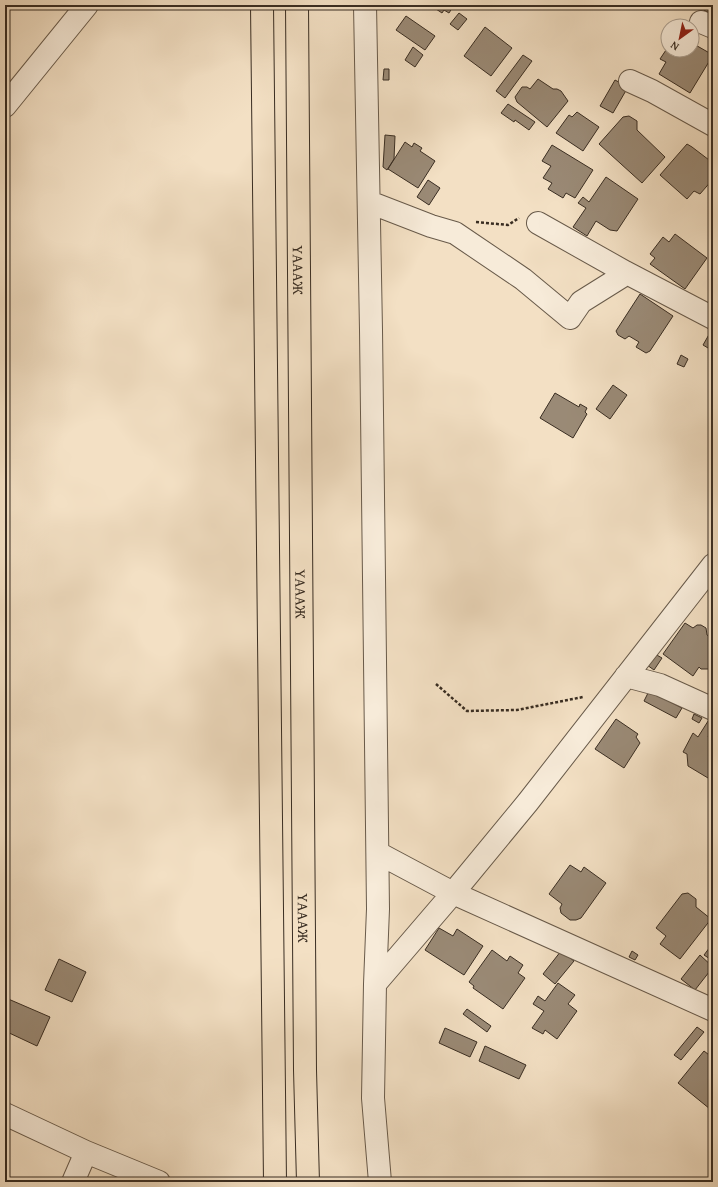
<svg xmlns="http://www.w3.org/2000/svg" width="718" height="1187" font-family="'Gentium Book Plus',serif">
  <rect width="100%" height="100%" fill="#f3e0c4"/>
  <filter id="stains"><feTurbulence type="fractalNoise" baseFrequency=".005" numOctaves="4"/><feColorMatrix values="0 0 0 0 .2 0 0 0 0 .09 0 0 0 0 .02 0 0 0 .5 -.17"/></filter>
  <radialGradient id="worn" r=".72"><stop offset=".6" stop-color="#630" stop-opacity="0"/><stop offset="1" stop-color="#630" stop-opacity=".3"/></radialGradient>
  <path fill="#9a8a76" stroke="#392d22" d="M430,5H454L449,13L444,10L442,13Z
    M702,5H713V15L700,8Z
    M459,13L467,19L458,30L450,24Z
    M406,16L435,36L425,50L396,30Z
    M485,27L512,48L491,76L464,56Z
    M692,43L713,55L690,93L659,74L666,62L660,59L668,47V50H692Z
    M413,47L423,55L415,67L405,60Z
    M523,55L532,61L505,98L496,91Z
    M384,69H389V80H383Z
    M538,79L553,89H557L561,91L568,101L547,127L517,102L515,97L522,87H527L530,89Z
    M615,80L628,87L613,113L600,106Z
    M508,104L535,122L529,130L515,120L514,122L501,113Z
    M577,112L599,127L583,151L556,133L569,115L572,117Z
    M629,116L637,121V130L665,157L642,183L599,144L623,117Z
    M385,135L395,136L394,159L387,170L383,167Z
    M405,142L412,147L414,143L422,148L420,151L435,161L418,188L388,169Z
    M687,144L692,147L713,163V179L700,194L694,191L687,199L660,175Z
    M552,145L593,170L575,198L566,193L563,198L548,189L552,183L543,178L551,166L542,161Z
    M606,177L638,199L617,231L610,230L596,221L587,236L573,227L586,208L578,203L583,197L589,202Z
    M428,180L440,188L429,205L417,197Z
    M675,234L707,258L685,289L650,264L655,258L650,254L663,237L669,242Z
    M640,294L673,316L650,351L646,353L636,347L639,342L629,336L625,339L618,335L616,331Z
    M711,331L713,333V351L703,345Z
    M681,355L688,359L684,367L677,364Z
    M613,385L627,395L610,419L596,409Z
    M555,393L579,407L580,404L587,408L585,412L587,414L573,438L540,418Z
    M685,623L693,628L697,625H701L706,628L707,635L713,639V646L711,650L713,653L712,666L708,669H701L699,667L693,676L663,654Z
    M655,654L662,658L654,670L647,665Z
    M649,691L682,708L676,718L644,701Z
    M694,714L702,718L699,723L692,719Z
    M710,718L713,720V728L708,737L713,739V781L688,766L687,754L683,752L693,733L698,737Z
    M616,719L638,734L636,737L640,743L624,768L595,749Z
    M570,865L581,872L584,867L606,883L581,918L576,920H570L561,913L560,908L562,904L549,894Z
    M688,893L696,899V907L711,919L680,959L660,944L666,936L656,928L682,894Z
    M439,928L453,936L457,929L483,946L464,975L425,950Z
    M713,943V961L704,955Z
    M492,950L507,961L510,956L523,965L518,973L525,978L503,1009L473,988L474,986L469,982Z
    M561,951L574,961L555,984L543,974Z
    M632,951L638,955L635,960L629,957Z
    M700,955L713,967L695,990L681,979Z
    M59,959L86,972L72,1002L45,990Z
    M558,983L575,995L568,1004L577,1011L557,1039L545,1030L543,1034L532,1028L544,1011L533,1004L538,996L545,1001Z
    M6,998L50,1017L37,1046L5,1031V1001Z
    M467,1009L491,1026L487,1032L463,1014Z
    M697,1027L704,1032L681,1060L674,1055Z
    M445,1028L477,1042L470,1057L439,1043Z
    M485,1046L526,1065L519,1079L479,1061Z
    M704,1051L713,1058V1105L710,1109L678,1083Z"/>
  <g fill="none" stroke-linecap="round" stroke-linejoin="round">
    <g stroke="#685a4a" stroke-width="24">
      <path id="minor" d="M365,5L371,330L378,909L375,984L373,1098L380,1182
        M701,22L713,27
        M630,81L652,91L713,125
        M5,106L87,5
        M369,202L431,226L455,233L523,279L570,318L581,302L621,277L625,272
        M538,223L625,272L713,318
        M713,565L528,802L453,893L713,1010
        M626,676L660,685L713,709
        M375,984L453,893L378,853
        M5,1114L86,1152L159,1182
        M73,1182L86,1152"/>
    </g>
    <g stroke="#392d22" stroke-width="24">
      <g id="highway">
        <path d="M262,5L275,1182"/>
        <path id="s1" d="M297,5L305,1070L308,1182"/>
      </g>
    </g>
    <path stroke="#392d22" stroke-width="2.5" stroke-dasharray="3 2" stroke-linecap="butt" d="M476,222L508,225L519,218
      M436,684L467,711L517,710L583,697"/>
    <use href="#minor" stroke="#f7ebd9" stroke-width="22"/>
    <use href="#highway" stroke="#f3e0c4" stroke-width="22"/>
  </g>
  <g text-anchor="middle" dominant-baseline="central" stroke-width="4" stroke-linejoin="round" paint-order="stroke">
    <g font-size="15" fill="#392d22" stroke="#f7ebd9">
      <text stroke="none"><textPath href="#s1" startOffset="265">ҮАААЖ</textPath></text>
      <text stroke="none"><textPath href="#s1" startOffset="589">ҮАААЖ</textPath></text>
      <text stroke="none"><textPath href="#s1" startOffset="913">ҮАААЖ</textPath></text>
    </g>
  </g>
  <rect width="718" height="1187" fill="none" stroke="#f3e0c4" stroke-width="20"/>
  <rect x="6" y="6" width="706" height="1175" fill="none" stroke="#392d22" stroke-width="2"/>
  <rect x="10" y="10" width="698" height="1167" fill="none" stroke="#392d22"/>
  <g transform="translate(680 38) rotate(213)"><circle r="19" fill="#f7ebd9" stroke="#ab9f90"/>
  <path d="M0-3L7 15L0 10L-7 15Z" fill="#8f2418"/>
  <text y="-6" font-size="11" font-weight="bold" text-anchor="middle" fill="#392d22">N</text>
  </g>
  <rect width="100%" height="100%" filter="url(#stains)"/>
  <rect width="100%" height="100%" fill="url(#worn)"/>
</svg>
